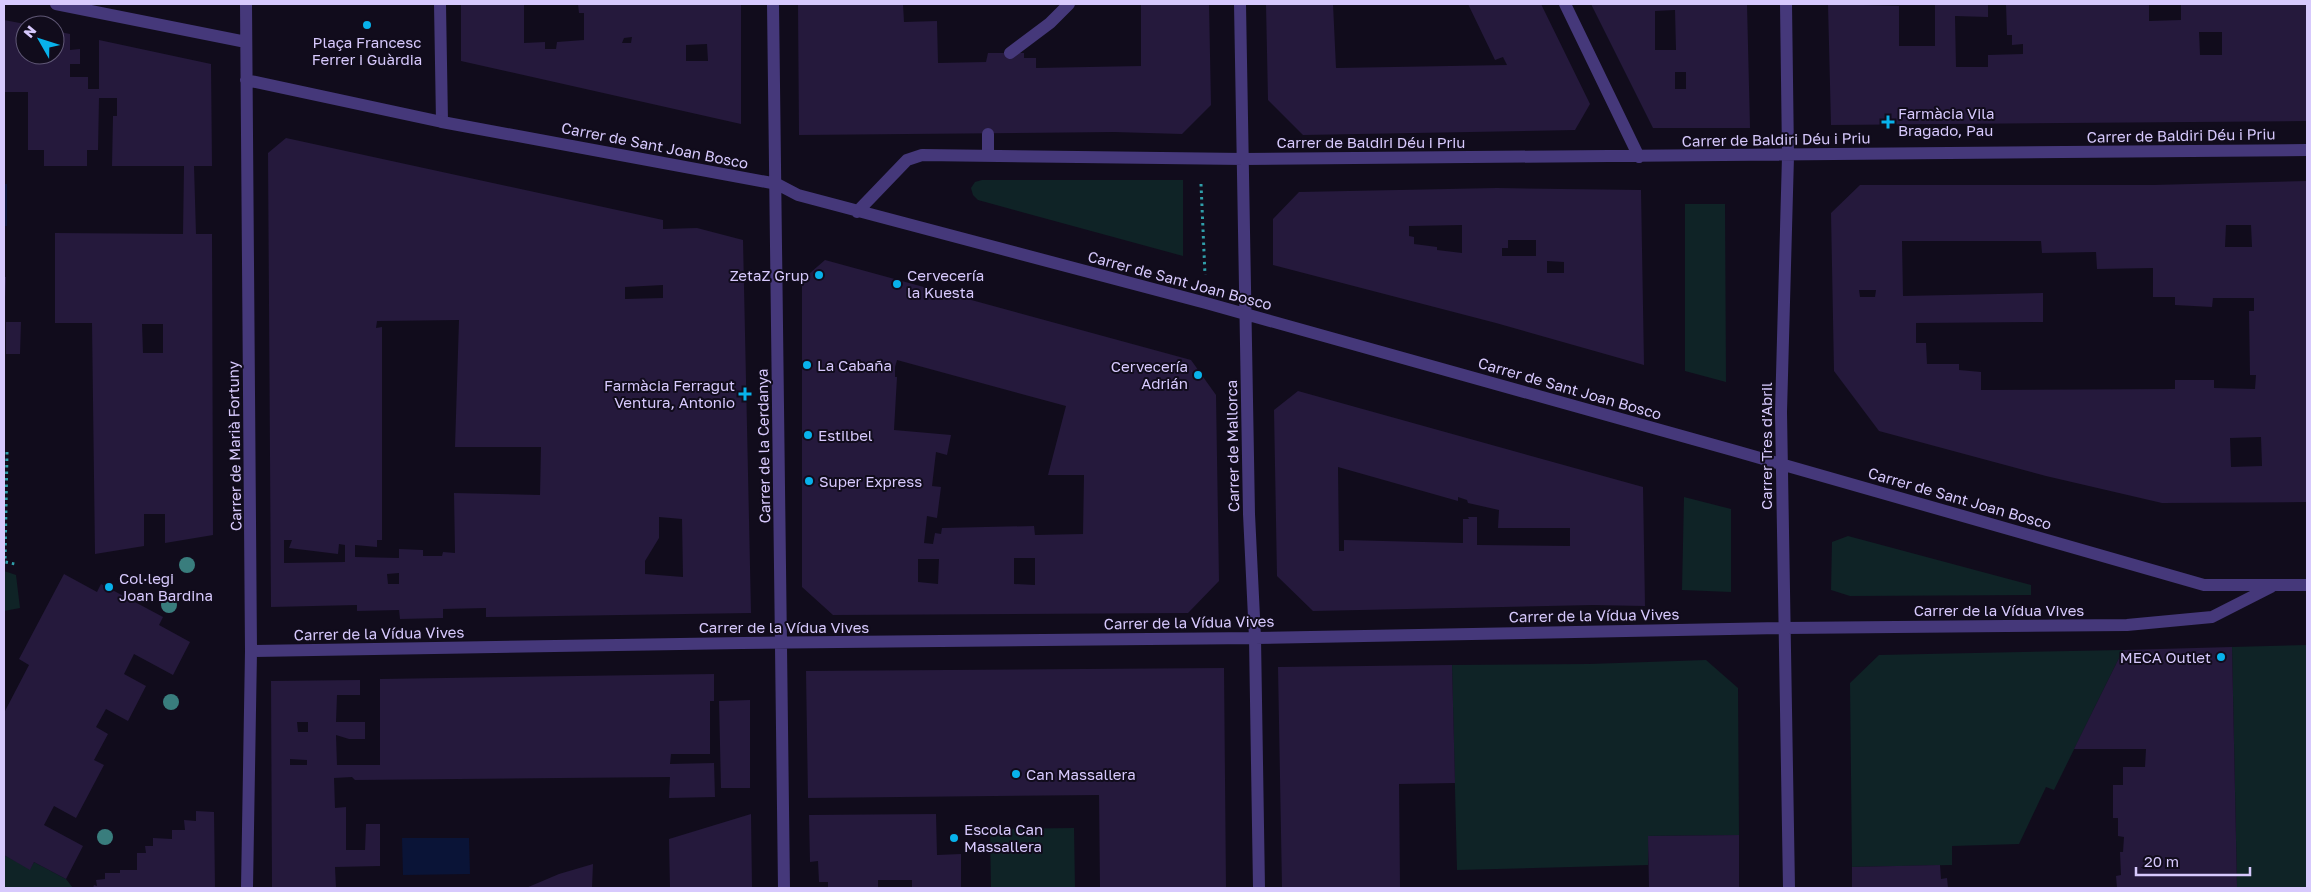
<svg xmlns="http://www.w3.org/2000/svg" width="2311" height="892" font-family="'Golos Text',sans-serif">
  <rect width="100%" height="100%" fill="#110c1c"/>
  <path fill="#0f2326" d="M982,180H1183V256L978,200L973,195L971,188L975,182Z
    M1685,204H1725L1726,382L1685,371Z
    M1684,497L1731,509V592L1682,590Z
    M1848,536L2031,585V595L1850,596L1831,590L1832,542Z
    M4,571L16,575L20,608L4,611Z
    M2307,645V888H2237L2232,647Z
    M2123,650L2054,790L2046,787L2019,844L1952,846V865L1852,867L1850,683L1879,655Z
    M1706,660L1738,688L1739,835L1649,836L1648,865L1457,870L1452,665L1589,664Z
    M1074,828L1075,888H991L990,829Z
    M4,855L30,869L34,862L66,879L73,888H4Z"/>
  <path fill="#0a1437" d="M4,184H7V226H4Z
    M402,838H469L470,874L403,875Z"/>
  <path fill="#25193c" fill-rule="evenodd" d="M461,4H524V43L545,42V49H556L557,42L584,40V13H579L578,4H741V124L461,61ZM632,37L631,43H622L624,38ZM707,44L708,61H686V45Z
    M798,4H903L904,22L937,21L938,63L986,62L988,53H1024V58H1036V68L1141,66V4H1209L1211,105L1182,134L1114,132L799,135Z
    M1266,4H1333L1336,68L1507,65L1503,57L1495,60L1468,4H1541L1590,104L1575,130L1303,135L1268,100Z
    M1591,4H1747L1750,128H1653ZM1675,10L1676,50H1655V11ZM1675,72H1686V89H1675Z
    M1828,4L1899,6V46H1935V4H1988V17L1955,16L1956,67H1988V55L2023,54V44L2012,45V35H2007L2006,4H2149V21L2181,20V4H2307V121L1831,125ZM2199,32H2222V55H2200Z
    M4,20L25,24V55H55V31L70,34V50L80,49V64H70V77H88V89H99V40L211,64L212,166H194L196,234H212L213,535L165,543V514H144V546L95,554L92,323H55V233L183,234L184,166H112L113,116H117V98H99L98,150H87V166H44V150H28V92H4ZM142,324H163V353H143Z
    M286,138L663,220V229L697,228L743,240L751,613L486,617V608L443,609V618L400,619L399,610L357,611V605L271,607L268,153ZM663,285V298L625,299V287ZM459,320L455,447H541L540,495L454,493L455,553L443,552L442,556H423V550L399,549V558L355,557V545L377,547V540H382V327L376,328L377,321ZM659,517L682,519L683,577L645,574V561L659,538ZM284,540H292L289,548L338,554L339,544L345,545V562L284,563ZM399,573V584H388L387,574Z
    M2307,181V502L2162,503L2046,476L1879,431L1834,371L1831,213L1860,185H2153ZM2226,225H2251L2252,247H2225ZM1902,241H2041L2042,253L2096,252L2097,269L2153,268V297H2175V305L2212,307L2213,298H2254V311H2249L2250,375H2256L2255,389L2214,388V380H2175V389L1981,390V372L1959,370V364H1927L1926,343H1916V323L2043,322V293L1903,296ZM1859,290H1876L1875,297H1860ZM2261,437L2262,466L2231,467L2230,438Z
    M1497,188L1641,190L1644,365L1496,323L1273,265V219L1299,192ZM1462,225V253L1437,250V247L1414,244V237L1409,236V226ZM1508,240H1536V256H1502V248H1508ZM1547,261L1564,262V273H1547Z
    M825,260L1191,360L1216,395L1219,581L1188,613L833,615L802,587V280ZM897,360L1066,406L1048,475H1084L1083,534L1035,535L1034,526L942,528L941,534L935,533L933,544L924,543L927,516L937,518L941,487L932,486L936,452L947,455L951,435L894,430L897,377H895V367ZM1014,558H1035V585L1014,584ZM918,559H939L938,584L918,582Z
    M4,277H6L5,298H4Z
    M6,322H21L20,354H6Z
    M1298,391L1643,487L1645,606L1593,605L1313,611L1277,576L1274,410ZM1338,467L1458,501V497L1467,500L1468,503L1499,510L1498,528H1570V546L1477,545V517H1468L1469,519H1463V543L1344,540V551H1339Z
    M64,574L97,592L101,584L163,617L159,625L190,642L173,675L134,654L124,674L146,686L128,721L106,709L96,727L108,734L94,760L104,765L76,818L54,806L44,825L83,846L66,879L34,862L30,870L4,855V713L29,665L19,659Z
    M2232,647L2237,888H2117L2116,876L2121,875L2120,852H2123L2124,837L2118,836V818H2113V785H2123V767H2145L2146,749H2074L2123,650Z
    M1452,665L1455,783L1399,784L1400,888H1282L1278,667Z
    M1224,668L1226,888H1100L1099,795L808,798L806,671Z
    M714,674V701H710V754H671L670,764L714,763L715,797L669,798L670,777L355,780L352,777L334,778L335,808L346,807V850H365L366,824H380V866L335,867L336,888H272L271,681L360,680V695H337L336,722H365V739H349L336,735L337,765H380V679ZM297,722H308V732H298ZM290,759L307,760V765H290Z
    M750,700V788H721L719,701Z
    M196,811L214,812L215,888H93L94,885L97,886L96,880L105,879V873H120V870H137V853H146L145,846H153V838L172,839V830H185L184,820L196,821Z
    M751,814L752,888H670L669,839Z
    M936,814L937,855L961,854V888H912V880H878V888H828V882H819L818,861L810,862L809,815Z
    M1739,835V888H1649L1648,836Z
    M593,864L592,888H526L559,874Z
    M1940,865L1941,879L1947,878L1948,888H1852V867Z"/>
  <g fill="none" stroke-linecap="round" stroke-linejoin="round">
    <path stroke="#309faa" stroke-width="3" stroke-dasharray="2.5 4" stroke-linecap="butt" d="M1201,184L1205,275
      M7,452L5,562L15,564"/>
    <path stroke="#45387a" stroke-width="12" d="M440,4L442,122
      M1010,53L1050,23L1069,4
      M988,134V155"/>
    <path stroke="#45387a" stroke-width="12" d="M56,4L246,42
      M246,4L251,651L247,888
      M773,4L784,888
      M1240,4L1249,514L1255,638L1259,888
      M1565,4L1639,157
      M1786,4L1788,156L1781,412L1789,888
      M246,80L442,122L777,184L798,195L1206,303L1732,450L2204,585H2307
      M857,212L907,160L922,155L1244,159L2307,150
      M251,651L742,643L1255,638L1785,628L2127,625L2212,617L2271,587"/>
  </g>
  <g fill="#397d7d">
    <circle cx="187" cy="565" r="8"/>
    <circle cx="169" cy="605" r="8"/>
    <circle cx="171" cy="702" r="8"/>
    <circle cx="105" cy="837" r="8"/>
  </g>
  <g fill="#08b2eb" stroke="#110c1c" stroke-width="2">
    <circle cx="367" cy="25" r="5"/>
    <path d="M1885.5 114.5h5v5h5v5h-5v5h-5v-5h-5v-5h5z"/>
    <circle cx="819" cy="275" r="5"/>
    <circle cx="897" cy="284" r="5"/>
    <circle cx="807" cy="365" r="5"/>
    <circle cx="1198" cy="375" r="5"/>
    <path d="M742.5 386.5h5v5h5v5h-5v5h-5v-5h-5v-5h5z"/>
    <circle cx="808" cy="435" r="5"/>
    <circle cx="809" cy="481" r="5"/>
    <circle cx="109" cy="587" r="5"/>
    <circle cx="2221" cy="657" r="5"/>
    <circle cx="1016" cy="774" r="5"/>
    <circle cx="954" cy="838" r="5"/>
  </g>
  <g text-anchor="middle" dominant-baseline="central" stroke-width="4" stroke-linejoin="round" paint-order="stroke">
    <g font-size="15" fill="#d7c9fd" stroke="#110c1c" text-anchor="start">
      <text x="367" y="42" text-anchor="middle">Plaça Francesc<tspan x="367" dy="17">Ferrer i Guàrdia</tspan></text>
      <text x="1898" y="113">Farmàcia Vila<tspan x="1898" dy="17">Bragado, Pau</tspan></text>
      <text x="809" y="275" text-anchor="end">ZetaZ Grup</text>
      <text x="907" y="275">Cervecería<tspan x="907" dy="17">la Kuesta</tspan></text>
      <text x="817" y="365">La Cabaña</text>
      <text x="1188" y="366" text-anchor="end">Cervecería<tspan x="1188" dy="17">Adrián</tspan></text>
      <text x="735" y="385" text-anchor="end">Farmàcia Ferragut<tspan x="735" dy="17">Ventura, Antonio</tspan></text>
      <text x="818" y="435">Estilbel</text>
      <text x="819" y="481">Super Express</text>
      <text x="119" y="578">Col·legi<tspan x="119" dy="17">Joan Bardina</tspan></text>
      <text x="2211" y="657" text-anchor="end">MECA Outlet</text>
      <text x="1026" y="774">Can Massallera</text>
      <text x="964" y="829">Escola Can<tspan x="964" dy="17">Massallera</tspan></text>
    </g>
    <g font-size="15" fill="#d7c9fd" stroke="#110c1c">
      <text transform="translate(2181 135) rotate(-1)">Carrer de Baldiri Déu i Priu</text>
      <text transform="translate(1776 139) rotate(-1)">Carrer de Baldiri Déu i Priu</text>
      <text x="1371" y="142">Carrer de Baldiri Déu i Priu</text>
      <text transform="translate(655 145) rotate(11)">Carrer de Sant Joan Bosco</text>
      <text transform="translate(1180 280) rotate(15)">Carrer de Sant Joan Bosco</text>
      <text transform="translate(1570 388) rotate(16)">Carrer de Sant Joan Bosco</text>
      <text transform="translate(234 446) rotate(-91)">Carrer de Marià Fortuny</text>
      <text transform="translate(763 446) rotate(-91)">Carrer de la Cerdanya</text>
      <text transform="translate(1232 446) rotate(-91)">Carrer de Mallorca</text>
      <text transform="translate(1766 446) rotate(-90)">Carrer Tres d'Abril</text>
      <text transform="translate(1960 498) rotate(16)">Carrer de Sant Joan Bosco</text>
      <text x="1999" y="610">Carrer de la Vídua Vives</text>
      <text transform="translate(1594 615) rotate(-1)">Carrer de la Vídua Vives</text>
      <text transform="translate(1189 622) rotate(-1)">Carrer de la Vídua Vives</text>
      <text x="784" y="627">Carrer de la Vídua Vives</text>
      <text transform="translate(379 633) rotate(-1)">Carrer de la Vídua Vives</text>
    </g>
  </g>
  <rect width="2311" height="892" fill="none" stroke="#d7c9fd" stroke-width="10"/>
  <g transform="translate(40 40) rotate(309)"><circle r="24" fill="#110c1c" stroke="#605876"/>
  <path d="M0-4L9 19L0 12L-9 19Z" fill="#08b2eb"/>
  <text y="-8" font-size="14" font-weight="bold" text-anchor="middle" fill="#d7c9fd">N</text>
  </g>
  <path d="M2136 867v8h114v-8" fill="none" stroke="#d7c9fd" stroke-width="2.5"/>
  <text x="2144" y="867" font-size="15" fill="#d7c9fd" stroke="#110c1c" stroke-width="4" paint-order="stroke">20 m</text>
</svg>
